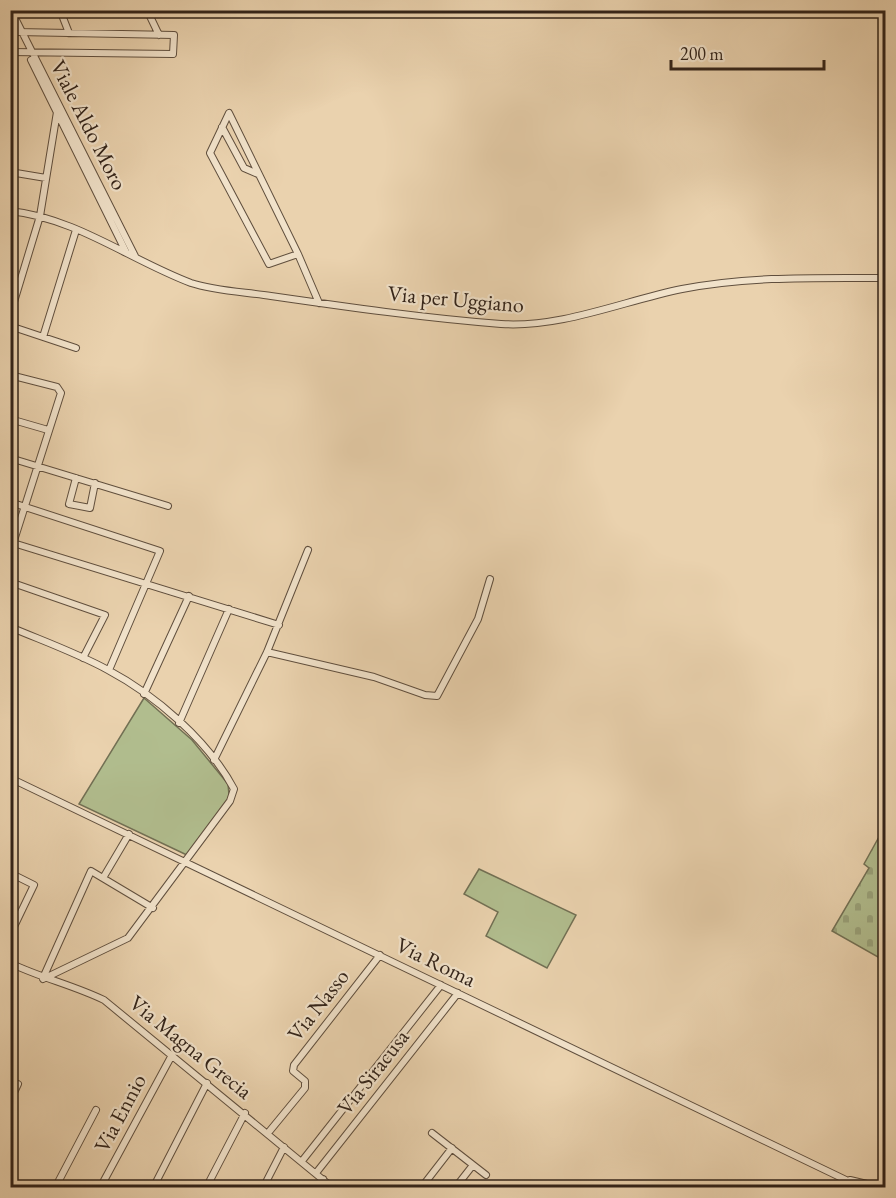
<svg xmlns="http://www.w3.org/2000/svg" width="896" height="1198" font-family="'EB Garamond',serif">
  <defs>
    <pattern id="cemetery-stones" width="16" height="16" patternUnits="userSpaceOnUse" patternTransform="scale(1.5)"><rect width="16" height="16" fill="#b1bd8e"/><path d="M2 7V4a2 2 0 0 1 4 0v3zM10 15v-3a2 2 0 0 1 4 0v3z" fill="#99a27a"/></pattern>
  </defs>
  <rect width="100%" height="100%" fill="#ead2ae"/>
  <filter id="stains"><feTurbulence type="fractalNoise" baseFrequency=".00333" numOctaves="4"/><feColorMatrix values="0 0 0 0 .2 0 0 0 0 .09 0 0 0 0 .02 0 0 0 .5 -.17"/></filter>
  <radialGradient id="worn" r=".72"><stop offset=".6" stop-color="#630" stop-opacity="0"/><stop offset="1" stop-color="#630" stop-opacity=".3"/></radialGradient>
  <path fill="url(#cemetery-stones)" stroke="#727054" stroke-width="1.5" d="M885,826V961L832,931L869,868L864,864Z"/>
  <path fill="#b1bd8e" stroke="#727054" stroke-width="1.5" d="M144,698L192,740L228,784L229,795L227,804L189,856L79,804Z
    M479,869L576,915L547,968L486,936L498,912L464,894Z"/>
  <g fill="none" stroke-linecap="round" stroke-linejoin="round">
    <g stroke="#604f3e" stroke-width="8">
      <path id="minor" d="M11,10L135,256
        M60,10L69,33
        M147,10L159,35
        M10,52L173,54L174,35L17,32
        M31,60L126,252
        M222,127L244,168L258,174
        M10,172L46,178
        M10,211C76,218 130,260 191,283C215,291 246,292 271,296C347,307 424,318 501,324C562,328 623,301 682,289C749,276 818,278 886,278
        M298,254L229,113L210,153L269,264L298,254L319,303
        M10,315L40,216L57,112
        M10,326L76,348
        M43,337L76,230
        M10,375L57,387L61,393L10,553
        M10,419L48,430
        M10,458L168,506
        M76,478L69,504L90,508L95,483
        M10,502L160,551L109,670
        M10,542L279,625
        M10,582L105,615L83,658
        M10,627C43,641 77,653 108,670C155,695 208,740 234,789L230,801L128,938L43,979
        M267,652L374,677L425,695L437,696L478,619L490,579
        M144,694L189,596
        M179,723L229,609
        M214,760L267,652L308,550
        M10,778L846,1180L856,1188
        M10,873L34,885L10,935
        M103,878L129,834
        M10,963C41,978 73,985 104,1000L333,1188
        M43,978L91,871L153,908
        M10,1101L18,1084
        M268,1133L305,1088V1081L293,1071L294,1065L380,955
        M432,1133L486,1175
        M302,1161L441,985
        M316,1173L458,993
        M850,1180L884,1188
        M55,1188L96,1110
        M100,1188L172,1055
        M153,1188L207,1083
        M206,1188L245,1113
        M263,1188L284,1147
        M319,1188L323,1179
        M421,1188L452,1148
        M455,1188L473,1165"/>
    </g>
    <use href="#minor" stroke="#f1e2ca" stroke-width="6"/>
  </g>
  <g text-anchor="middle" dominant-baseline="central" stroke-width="4.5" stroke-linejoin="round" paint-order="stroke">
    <g font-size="22" fill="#322319" stroke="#f1e2ca">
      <text transform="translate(89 125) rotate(63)">Viale Aldo Moro</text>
      <text transform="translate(456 299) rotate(5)">Via per Uggiano</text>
      <text transform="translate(436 962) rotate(26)">Via Roma</text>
      <text transform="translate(318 1005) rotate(-52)">Via Nasso</text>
      <text transform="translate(191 1047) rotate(39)">Via Magna Grecia</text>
      <text transform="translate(373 1072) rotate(-52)">Via Siracusa</text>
      <text transform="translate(120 1113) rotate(-62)">Via Ennio</text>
    </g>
  </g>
  <rect width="896" height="1198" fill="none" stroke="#ead2ae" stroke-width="36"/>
  <rect x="12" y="12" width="872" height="1174" fill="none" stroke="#322319" stroke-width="3"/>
  <rect x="18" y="18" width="860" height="1162" fill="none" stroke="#322319" stroke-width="1.5"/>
  <path d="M671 60v9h153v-9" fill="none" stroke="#322319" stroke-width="3"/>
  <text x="680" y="60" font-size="18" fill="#322319" stroke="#f1e2ca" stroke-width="4.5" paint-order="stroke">200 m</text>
  <rect width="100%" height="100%" filter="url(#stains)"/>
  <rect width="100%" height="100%" fill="url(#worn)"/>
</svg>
